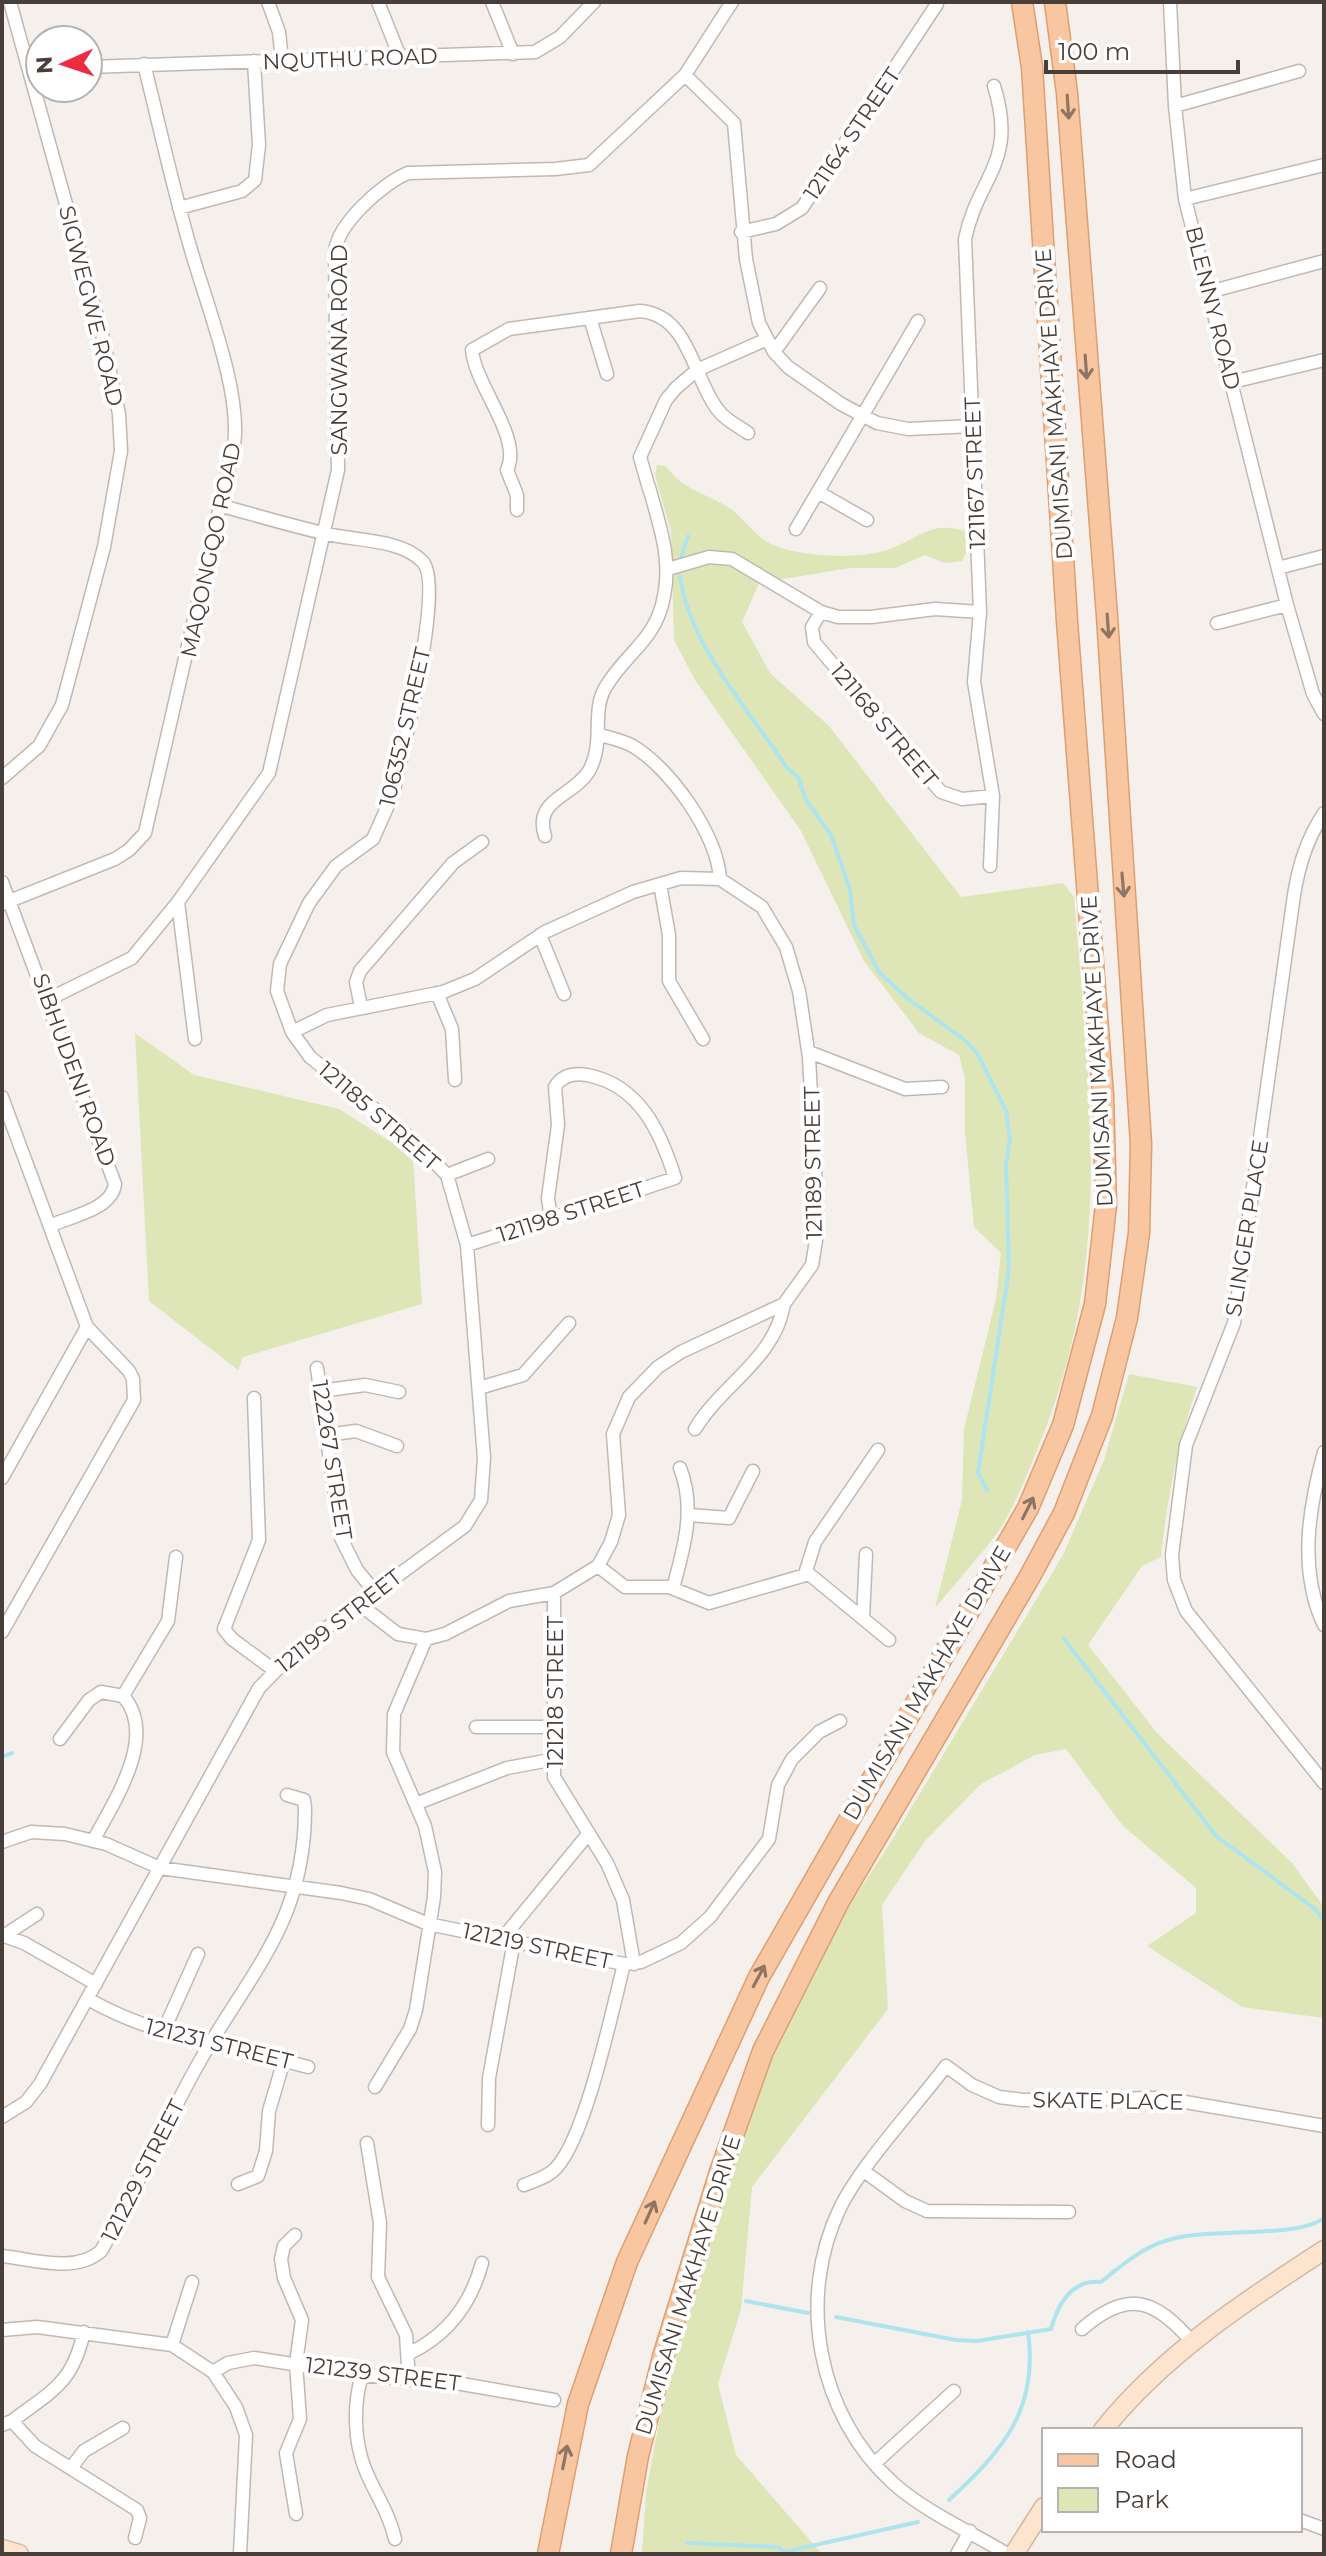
<svg xmlns="http://www.w3.org/2000/svg" width="1326" height="2556" font-family="Montserrat,sans-serif">
  <rect width="100%" height="100%" fill="#f5f0ec"/>
  <path fill="#dee6b7" d="M657,465L666,466C683,491 707,493 731,509C744,519 753,533 767,542C794,557 858,560 887,550C919,539 931,519 967,532L969,547L962,561L945,563L925,555L895,568H850L759,583L742,622L770,673L829,726L961,897L1063,883L1074,897C1089,1088 1115,1257 1041,1440C1028,1471 1016,1506 997,1533C978,1559 955,1583 935,1608L962,1500L964,1429L996,1299L1001,1253L974,1227L965,1133V1079L959,1055L919,1033L864,961L801,831L695,680L674,640L671,532L655,475Z
    M135,1033L194,1075L339,1109L413,1156L422,1304L243,1357L238,1370L149,1301Z
    M1129,1374L1197,1387C1178,1443 1167,1498 1161,1557L1142,1566L1088,1645L1157,1733L1292,1863L1324,1907V2018L1242,2007L1147,1946L1196,1913V1888L1123,1826L1066,1749L1035,1755L981,1784L925,1841L882,1905L888,2009L752,2187L741,2309L718,2384L736,2455L822,2554H642L646,2492L664,2396L742,2133L767,2063L834,1929L889,1845L1063,1555L1104,1460Z"/>
  <g fill="none" stroke-linecap="round" stroke-linejoin="round">
    <path stroke="#ade4ed" stroke-width="4" d="M681,558L688,536
      M680,576C689,645 749,710 787,768L798,777L806,800L831,835L850,890L854,925L879,972L907,998L966,1041L977,1053L1006,1111L1010,1139L1006,1164L1009,1269L978,1473L987,1490
      M1064,1639L1216,1836L1315,1909L1324,1921
      M2,1757L12,1753
      M746,2301L808,2313
      M836,2317L956,2340L977,2341L1051,2329C1058,2304 1072,2279 1101,2282C1122,2265 1141,2248 1168,2240C1209,2227 1297,2239 1324,2218
      M949,2500C1002,2451 1039,2410 1028,2332
      M687,2543L778,2547L784,2552L918,2522"/>
    <g stroke="#c3b8b1" stroke-width="15">
      <path id="street" d="M268,2L279,32L282,60
        M378,2L400,57
        M492,2L513,54
        M1170,2L1175,106L1185,199L1287,605L1313,694L1324,714
        M88,67L535,52L560,37L594,2
        M685,75L734,123L746,259L759,323L774,352L788,367L841,404L877,423L908,429L973,426
        M1175,106L1299,71
        M1185,199L1324,165
        M179,208L242,191L255,180L259,145L254,61
        M741,232L776,224L802,208L937,4
        M1209,292L1324,261
        M590,318L607,374
        M774,352L820,288
        M1232,382L1324,360
        M650,492L640,457L666,400L676,388L697,370L765,340
        M818,492L867,520
        M222,506C255,515 289,525 323,533C352,541 399,538 422,561C446,583 401,757 393,794L373,839L336,866L309,903L280,964L277,991L292,1032L310,1057L413,1140L447,1175
        M517,510V495L507,470C523,438 475,386 472,350L509,329L640,311C690,315 693,379 718,410C725,420 738,426 748,433
        M796,529L918,321
        M1278,568L1324,556
        M668,569L709,557L732,559L821,612L838,617H871L935,609L980,612
        M821,612L812,627L814,642L941,792L962,799L993,796
        M1217,623L1287,605
        M600,735C611,738 621,740 631,745C669,766 718,835 720,879
        M2,778L39,746L62,705L104,547L121,451L119,414L102,334L10,2
        M1324,813C1307,839 1299,864 1294,895L1234,1323L1186,1445L1172,1555L1174,1580L1186,1611L1324,1783
        M545,836C533,799 573,797 589,771C605,742 591,713 605,688C626,652 656,641 664,596C672,558 659,524 649,487
        M990,866L993,796L974,682L980,612L965,239C978,176 1018,163 994,86
        M2,882L115,1184C112,1209 72,1216 52,1225
        M660,884L669,935V981L703,1039
        M178,902L195,1039
        M2,904L115,859L129,850L145,833L234,445C242,391 204,298 189,243C172,184 159,124 144,64
        M540,935L564,994
        M437,993L452,1029L455,1080
        M49,999L132,958L178,902L269,773L338,470L335,252C337,224 383,183 408,173L555,169L589,165L685,75L732,2
        M361,1007L356,982L360,971L453,863L482,842
        M292,1032L327,1015L443,992L475,979L545,932L633,892L681,878L720,879L762,907L786,947L799,991L809,1057L818,1228L812,1265L784,1304L681,1352L658,1367L629,1397L613,1434L619,1515L611,1542L598,1566L554,1593L509,1601L445,1634L426,1639L398,1634L359,1604
        M809,1052L905,1089L942,1087
        M2,1097L87,1327L129,1371L133,1379L134,1400L2,1632
        M467,1245C537,1223 606,1201 675,1178C661,1133 640,1085 587,1075C574,1073 562,1075 555,1087L558,1125L548,1198L551,1219
        M317,1368L341,1538L357,1570L375,1592
        M479,1388L523,1375L569,1323
        M320,1391L365,1385L399,1392
        M254,1398L259,1540L224,1629L232,1639L274,1670
        M695,1429C722,1384 775,1359 784,1304
        M327,1435L356,1431L397,1446
        M1324,1452C1309,1507 1298,1570 1324,1625
        M2,1478L87,1327
        M689,1515L729,1518L753,1471
        M598,1566L625,1587H669L709,1603L809,1574L889,1640
        M805,1574L815,1542L878,1450
        M673,1588C684,1548 696,1508 680,1468
        M554,1593V1777L607,1863L623,1900L634,1964
        M863,1618L866,1554
        M123,1696L168,1621L176,1557
        M476,1727H557
        M60,1739L89,1700L101,1692L123,1696C159,1736 113,1803 93,1841
        M418,1803L507,1768L555,1759
        M2,1842L31,1832L65,1834L106,1844L160,1868L341,1893L369,1899L428,1924L624,1964L641,1962L681,1943L710,1917L769,1839L778,1785L792,1759L819,1732L840,1721
        M5,1935L37,1914
        M4,1936L24,1943L96,1984
        M502,1939L589,1833
        M88,1999C155,2038 234,2047 308,2067
        M163,2032L198,1954
        M375,2087L410,2029L416,2010L434,1897L435,1872L425,1826L393,1752L394,1714L426,1639
        M2,2117L26,2102L40,2084L259,1688L294,1652L465,1526L481,1500L484,1458L467,1245L447,1175L488,1159
        M488,2125L489,2078L514,1941
        M367,2143L380,2223L378,2277L406,2335L409,2380
        M865,2172L905,2201L927,2211L1069,2212
        M238,2184L258,2176L266,2151L269,2111L284,2060
        M524,2185C534,2181 548,2177 556,2168C586,2136 612,2011 624,1964
        M295,2235L284,2246L281,2259L284,2278L302,2320L296,2363L300,2419L286,2453L296,2514
        M2,2256C32,2259 75,2274 101,2251C135,2191 163,2128 196,2068C248,1974 305,1925 305,1809L304,1800L287,1795
        M1082,2329C1128,2289 1155,2299 1192,2342
        M2,2330L37,2327L172,2345L213,2372L236,2407L246,2435L240,2554
        M172,2345L192,2282
        M410,2353C447,2335 471,2304 482,2263
        M213,2372L228,2363L254,2358L362,2375L456,2383L554,2400
        M362,2375C353,2404 354,2441 365,2469C375,2494 389,2512 395,2539
        M12,2421L35,2446L137,2510L140,2518L135,2538
        M2,2425L12,2421C53,2390 72,2384 84,2332
        M875,2463L954,2391
        M71,2468L84,2451L123,2428
        M1300,2520L1324,2529
        M957,2554L970,2531
        M1007,2554C971,2532 924,2511 893,2483C818,2415 796,2299 840,2208C861,2165 915,2107 946,2066L972,2085L999,2097L1023,2100L1162,2098L1324,2126"/>
    </g>
    <g stroke="#d4b8a0" stroke-width="21">
      <path id="secondary" d="M1103,2430C1163,2355 1244,2302 1324,2250
        M2,2549L19,2554
        M1014,2554L1044,2507"/>
    </g>
    <g stroke="#dd9f71" stroke-width="23">
      <path id="primary" d="M548,2554L578,2404L627,2262L759,1977L1028,1508L1063,1425L1095,1304L1106,1205L1103,1095L1067,621L1032,67L1022,2
        M621,2554L638,2456L663,2357L720,2172L763,2051L839,1901L1029,1578L1064,1513L1102,1416L1127,1318L1139,1233L1141,1144L1107,616L1067,93L1055,2"/>
    </g>
    <use href="#street" stroke="#fff" stroke-width="12"/>
    <use href="#secondary" stroke="#fce4cf" stroke-width="18"/>
    <use href="#primary" stroke="#f8c7a1" stroke-width="20"/>
  </g>
  <defs><path id="oneway-shaft" d="M-6 0H5M1.5-3L5.5 0L1.5 3" fill="none" stroke-width="1.6" stroke-linecap="round" stroke-linejoin="round" transform="scale(2)"/></defs>
  <g stroke="#8f7563">
    <use href="#oneway-shaft" transform="translate(1068 107) rotate(86)"/>
    <use href="#oneway-shaft" transform="translate(1086 367) rotate(86)"/>
    <use href="#oneway-shaft" transform="translate(1108 626) rotate(86)"/>
    <use href="#oneway-shaft" transform="translate(1123 885) rotate(85)"/>
    <use href="#oneway-shaft" transform="translate(1028 1508) rotate(-63)"/>
    <use href="#oneway-shaft" transform="translate(759 1976) rotate(-62)"/>
    <use href="#oneway-shaft" transform="translate(650 2212) rotate(-66)"/>
    <use href="#oneway-shaft" transform="translate(565 2457) rotate(-79)"/>
  </g>
  <g text-anchor="middle" dominant-baseline="central" stroke-width="8" stroke-linejoin="round" paint-order="stroke">
    <g font-size="22" fill="#493f3a" stroke="#fff">
      <text transform="translate(350 59) rotate(-2)">NQUTHU ROAD</text>
      <text transform="translate(852 134) rotate(-56)">121164 STREET</text>
      <text transform="translate(91 306) rotate(76)">SIGWEGWE ROAD</text>
      <text transform="translate(1213 308) rotate(76)">BLENNY ROAD</text>
      <text transform="translate(339 350) rotate(-90)">SANGWANA ROAD</text>
      <text transform="translate(1054 404) rotate(-94)">DUMISANI MAKHAYE DRIVE</text>
      <text transform="translate(975 473) rotate(-92)">121167 STREET</text>
      <text transform="translate(211 550) rotate(-78)">MAQONGQO ROAD</text>
      <text transform="translate(884 725) rotate(50)">121168 STREET</text>
      <text transform="translate(405 727) rotate(-77)">106352 STREET</text>
      <text transform="translate(1097 1051) rotate(-93)">DUMISANI MAKHAYE DRIVE</text>
      <text transform="translate(74 1070) rotate(70)">SIBHUDENI ROAD</text>
      <text transform="translate(379 1116) rotate(41)">121185 STREET</text>
      <text transform="translate(813 1163) rotate(-91)">121189 STREET</text>
      <text transform="translate(571 1212) rotate(-18)">121198 STREET</text>
      <text transform="translate(1247 1228) rotate(-81)">SLINGER PLACE</text>
      <text transform="translate(332 1460) rotate(81)">122267 STREET</text>
      <text transform="translate(339 1621) rotate(-38)">121199 STREET</text>
      <text transform="translate(927 1683) rotate(-60)">DUMISANI MAKHAYE DRIVE</text>
      <text transform="translate(555 1692) rotate(-90)">121218 STREET</text>
      <text transform="translate(537 1946) rotate(12)">121219 STREET</text>
      <text transform="translate(219 2044) rotate(14)">121231 STREET</text>
      <text transform="translate(1108 2101) rotate(1)">SKATE PLACE</text>
      <text transform="translate(143 2171) rotate(-63)">121229 STREET</text>
      <text transform="translate(688 2285) rotate(-73)">DUMISANI MAKHAYE DRIVE</text>
      <text transform="translate(383 2374) rotate(7)">121239 STREET</text>
    </g>
  </g>
  <rect width="1326" height="2556" fill="none" stroke="#493f3a" stroke-width="8"/>
  <rect x="1042" y="2428" width="260" height="104" fill="#ffffff" stroke="#b6b2b0" stroke-width="2"/>
  <rect x="1058" y="2454" width="40" height="12" fill="#f8c7a1" stroke="#b6b2b0" stroke-width="2"/>
  <text x="1114" y="2468" font-size="24" fill="#493f3a">Road</text>
  <rect x="1058" y="2488" width="40" height="24" fill="#dee6b7" stroke="#b6b2b0" stroke-width="2"/>
  <text x="1114" y="2508" font-size="24" fill="#493f3a">Park</text>
  <g transform="translate(64 64) rotate(267)"><circle r="38" fill="#ffffff" stroke="#b6b2b0" stroke-width="2"/>
  <path d="M0-6L14 30L0 20L-14 30Z" fill="#ed2b43"/>
  <text y="-12" font-size="22" font-weight="bold" text-anchor="middle" fill="#493f3a">N</text>
  </g>
  <path d="M1046 60v12h192v-12" fill="none" stroke="#493f3a" stroke-width="4"/>
  <text x="1058" y="60" font-size="24" fill="#493f3a" stroke="#ffffff" stroke-width="6" paint-order="stroke">100 m</text>
</svg>
